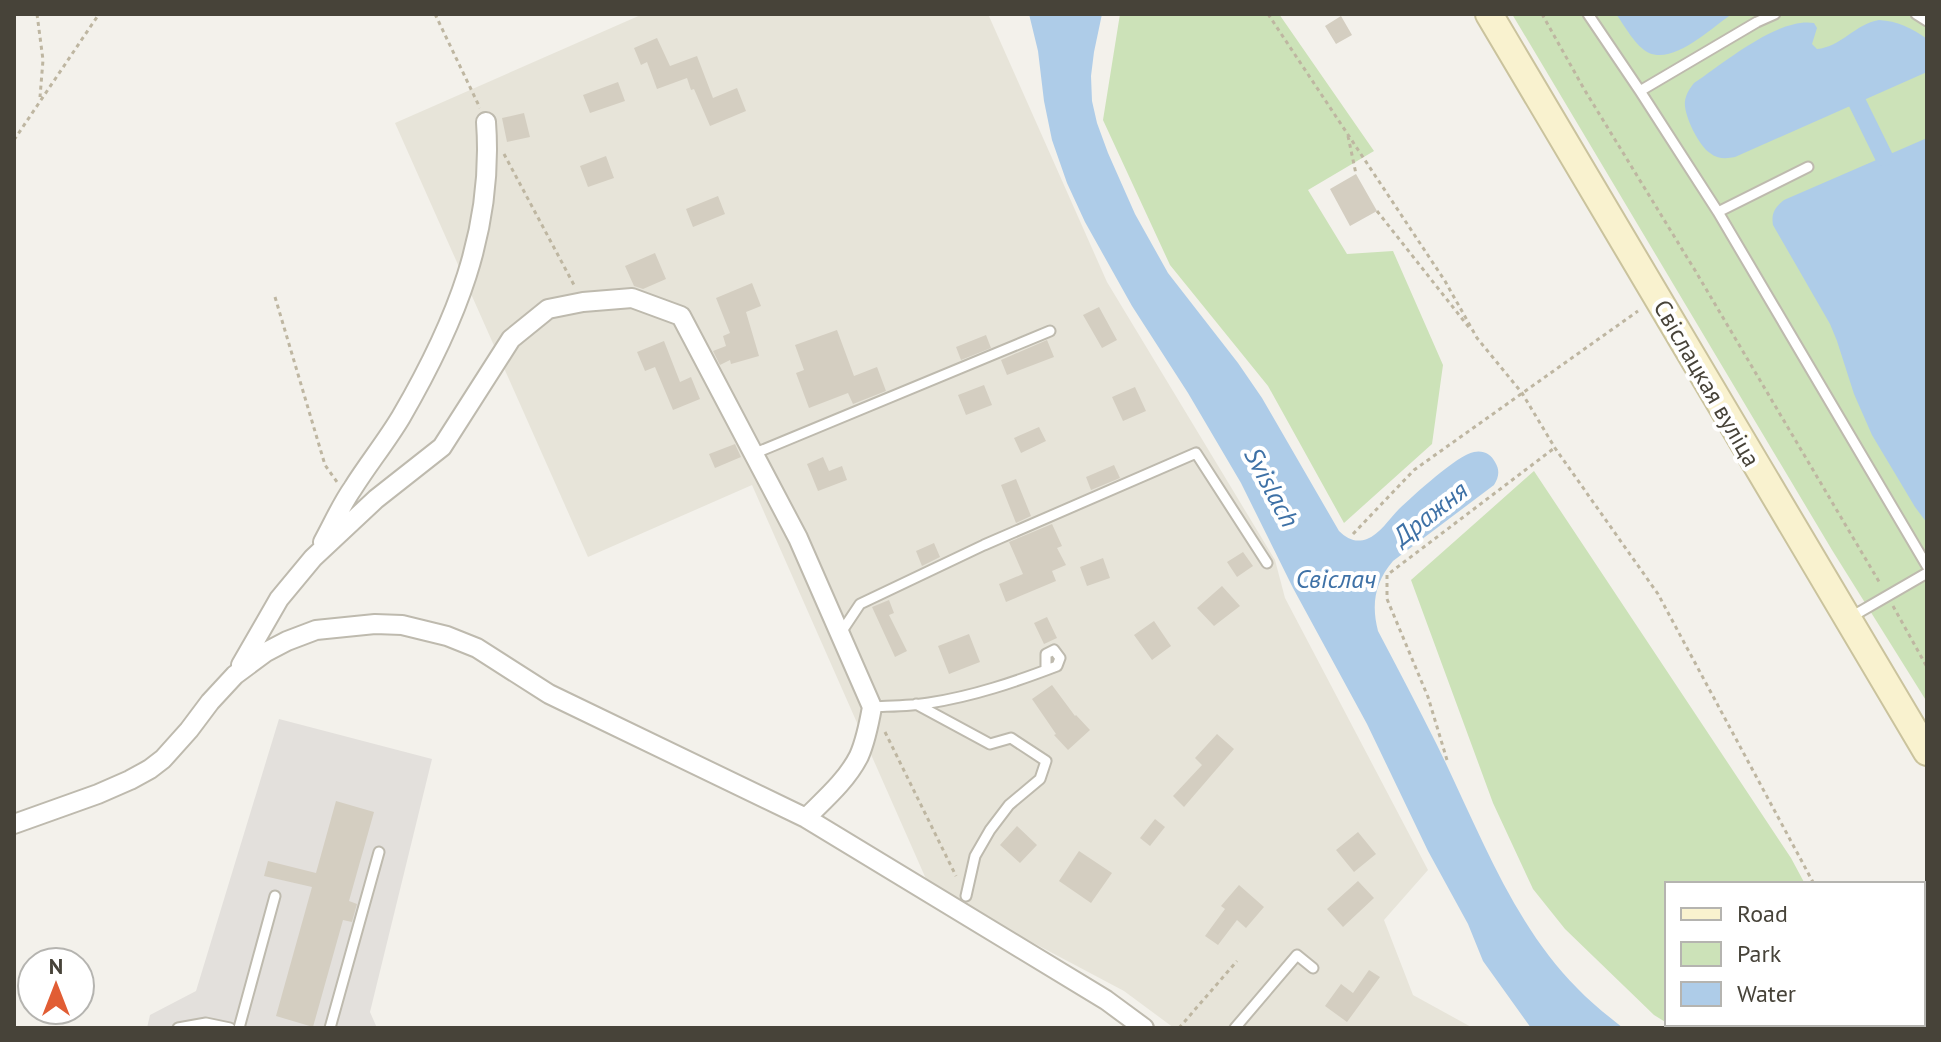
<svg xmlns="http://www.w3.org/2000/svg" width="1941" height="1042" font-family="'PT Sans',sans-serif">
  <rect width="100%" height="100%" fill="#f3f1eb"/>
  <path fill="#e7e4d9" d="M643,14H988L1107,282L1275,560L1285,598L1428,870L1384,920L1413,995L1473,1028H1174L1124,991L930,888L752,485L588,557L395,123Z"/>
  <path fill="#e3e0dc" d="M279,719L432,759L370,1012L377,1028H147L150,1015L196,991Z"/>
  <path fill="#cce2b8" d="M1120,14H1279L1374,151L1308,190L1347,254L1393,251L1443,365L1432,444L1344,523L1268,386L1170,265L1103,120Z
    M1512,14H1927V702L1832,550Z
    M1534,471L1791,858L1805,884H1667V1023L1654,1015L1565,929L1533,889L1493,803L1411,580Z
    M1669,1024H1879L1882,1028H1676Z"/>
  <path fill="#aecce8" d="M1029,14H1102L1094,52L1091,76L1092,101L1097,123L1108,153L1135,214L1168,273L1238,363L1262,398L1339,531C1347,539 1356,543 1367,539C1380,534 1389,519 1399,509C1413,496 1457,455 1474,452C1483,450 1491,454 1495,462C1500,470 1499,477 1494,485L1393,561C1375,582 1371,604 1378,631C1398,669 1418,707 1437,745C1477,826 1512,923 1577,988C1591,1003 1607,1015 1623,1028H1531L1483,961L1468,924L1428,851L1367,724L1293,588L1241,483L1188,393L1132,306L1085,222L1067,183L1052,140L1044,101L1038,51Z
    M1616,14H1732C1711,28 1675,64 1649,53C1635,46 1625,26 1616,14Z
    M1879,20C1897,21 1912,28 1927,39V72L1735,157C1726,159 1717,159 1710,153C1699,146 1683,114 1685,101C1686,94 1690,88 1694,83C1724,63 1778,17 1814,23L1817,28L1812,44L1817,49C1841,47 1855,24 1879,20Z
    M1927,138V523L1915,507L1872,435L1854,394L1837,341L1830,324L1773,225C1771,213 1775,207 1784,200Z"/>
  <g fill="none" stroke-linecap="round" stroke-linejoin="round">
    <path stroke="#aecce8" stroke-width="18" d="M1857,102L1884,157"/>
  </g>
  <path fill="#d4cec1" d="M1341,16L1352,35L1336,44L1325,26Z
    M657,38L670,66L697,56L713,98L737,88L746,111L710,126L694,89L691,90L687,78L657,89L647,62L641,65L634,48Z
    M618,82L625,101L590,113L583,95Z
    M524,113L530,137L507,142L502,118Z
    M606,156L614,178L588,187L580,166Z
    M1356,174L1377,211L1350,226L1330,189Z
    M718,196L725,214L693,227L686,209Z
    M655,253L666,279L643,289L634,286L625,266Z
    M752,283L761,306L746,312L759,356L731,364L730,360L720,365L713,351L726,346L723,336L730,333L716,298Z
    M1099,307L1117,340L1102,348L1083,315Z
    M837,330L854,376L877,367L886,391L853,404L848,393L809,408L796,373L804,370L795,345Z
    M986,335L991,348L961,360L956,347Z
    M1047,340L1054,357L1007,375L1001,360Z
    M664,341L680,382L691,377L700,399L673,410L655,367L645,371L637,352Z
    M984,385L992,405L966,415L958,395Z
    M1135,387L1146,411L1123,421L1112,397Z
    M1039,427L1046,441L1021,453L1014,438Z
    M735,444L741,457L715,468L709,454Z
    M823,457L829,471L842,466L847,480L818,491L807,464Z
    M1114,465L1120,478L1091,490L1086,477Z
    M1016,479L1031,516L1016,523L1001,485Z
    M1052,524L1062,546L1057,548L1066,565L1052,571L1056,581L1006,602L999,584L1023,574L1009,542Z
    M934,543L940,557L922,566L916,551Z
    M1243,552L1253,566L1237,577L1227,562Z
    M1103,558L1110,578L1087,586L1080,567Z
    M1222,586L1240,606L1214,626L1197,608Z
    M889,600L894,613L889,615L907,651L895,657L872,607Z
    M1047,617L1057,638L1044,644L1034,623Z
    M1154,621L1171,646L1152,660L1134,635Z
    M969,634L980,662L949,674L938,646Z
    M1052,685L1075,716L1076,715L1090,730L1068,750L1054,735L1056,734L1032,699Z
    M1217,734L1234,749L1184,807L1173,796L1202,765L1195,758Z
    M336,801L374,812L349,901L357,904L352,922L343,920L313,1027L276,1016L312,887L264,876L268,861L316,873Z
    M1155,819L1165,827L1150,846L1140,838Z
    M1017,826L1037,845L1020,863L1000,845Z
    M1358,832L1376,854L1354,872L1336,850Z
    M1079,851L1112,873L1091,903L1059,881Z
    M1358,881L1374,898L1343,927L1327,909Z
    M1239,885L1264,907L1246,928L1237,920L1218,945L1205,936L1225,909L1221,906Z
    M1369,970L1380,977L1347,1022L1325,1006L1341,984L1353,993Z"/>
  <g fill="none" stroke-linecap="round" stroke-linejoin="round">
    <g stroke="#bebaae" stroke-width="13">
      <path id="service" d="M1588,14L1640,91L1718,212L1927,566
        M1916,14L1927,21
        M1640,91L1757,22L1775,14
        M1718,212L1808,167
        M753,454L1050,331
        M1851,617L1927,573
        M840,634L860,604L984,545L1196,453L1267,563
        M916,704L990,744L1011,738L1046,761L1040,779L1009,805L990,830L975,856L966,896
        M872,707C891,706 911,706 929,703C974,696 1015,682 1057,666L1060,658L1054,650L1046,654V670
        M178,1028L206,1023L230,1028
        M239,1028L275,896
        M330,1028L379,852
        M1235,1028L1297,955L1313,968"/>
    </g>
    <g stroke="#bebaae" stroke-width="22">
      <path id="minor" d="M323,542C333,524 341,505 353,488C368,464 386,442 401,417C455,324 494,231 486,122
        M241,665L279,599L313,558L376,499L442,447L511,339L548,309L583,302L632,298L681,316L798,538L872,707C869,724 866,740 859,756C847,780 825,799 806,818
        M14,824L98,794L130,780L150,769L163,759L189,730L210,702L235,675L266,652L287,641L316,630L375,624L402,625L447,636L477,648L549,694L806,818L1106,1000L1144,1028"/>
    </g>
    <g stroke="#cac39d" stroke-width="30">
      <path id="secondary" d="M1489,14L1927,752"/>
    </g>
    <path stroke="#beb6a1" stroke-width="3" stroke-dasharray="4 4" stroke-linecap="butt" d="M37,14L43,60L40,97
      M435,14L480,108
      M1268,14L1445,281L1477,338L1522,393L1555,448L1658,594L1814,884
      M1542,14L1584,89L1696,272L1881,585
      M1348,136L1356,174
      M14,140L99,14
      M504,154L574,285
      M1377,211L1471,330
      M275,297L325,465L337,482
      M1353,534L1414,470L1638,311
      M1893,606L1927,667
      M885,732L956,876
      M1447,760L1428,697L1387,599V575L1553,449
      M1897,1024L1900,1028
      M1179,1028L1237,961"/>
    <use href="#service" stroke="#fff" stroke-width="9"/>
    <use href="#minor" stroke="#fff" stroke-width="18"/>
    <use href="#secondary" stroke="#f9f2cf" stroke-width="26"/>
  </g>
  <g text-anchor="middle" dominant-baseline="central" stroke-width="8" stroke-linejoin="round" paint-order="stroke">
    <g font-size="24" fill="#474339" stroke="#fff">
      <text transform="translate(1707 383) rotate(60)">Свіслацкая вуліца</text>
    </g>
    <g font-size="26" font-style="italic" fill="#3e71a6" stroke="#fff">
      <text transform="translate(1272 487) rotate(62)">Svislach</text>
      <text transform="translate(1430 513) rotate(-38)">Дражня</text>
      <text x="1336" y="578">Свіслач</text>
    </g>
  </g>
  <rect width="1941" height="1042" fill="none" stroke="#474339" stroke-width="32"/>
  <rect x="1665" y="882" width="260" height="144" fill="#ffffff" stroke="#b5b4b0" stroke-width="2"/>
  <rect x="1681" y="908" width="40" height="12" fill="#f9f2cf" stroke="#b5b4b0" stroke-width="2"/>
  <text x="1737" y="922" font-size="24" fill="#474339">Road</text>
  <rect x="1681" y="942" width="40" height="24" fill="#cce2b8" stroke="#b5b4b0" stroke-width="2"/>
  <text x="1737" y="962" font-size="24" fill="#474339">Park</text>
  <rect x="1681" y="982" width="40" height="24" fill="#aecce8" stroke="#b5b4b0" stroke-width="2"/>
  <text x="1737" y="1002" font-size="24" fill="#474339">Water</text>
  <g transform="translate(56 986)"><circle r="38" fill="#ffffff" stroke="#b5b4b0" stroke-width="2"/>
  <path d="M0-6L14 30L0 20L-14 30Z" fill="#e15d34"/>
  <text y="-12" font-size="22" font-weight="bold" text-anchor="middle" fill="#474339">N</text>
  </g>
</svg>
